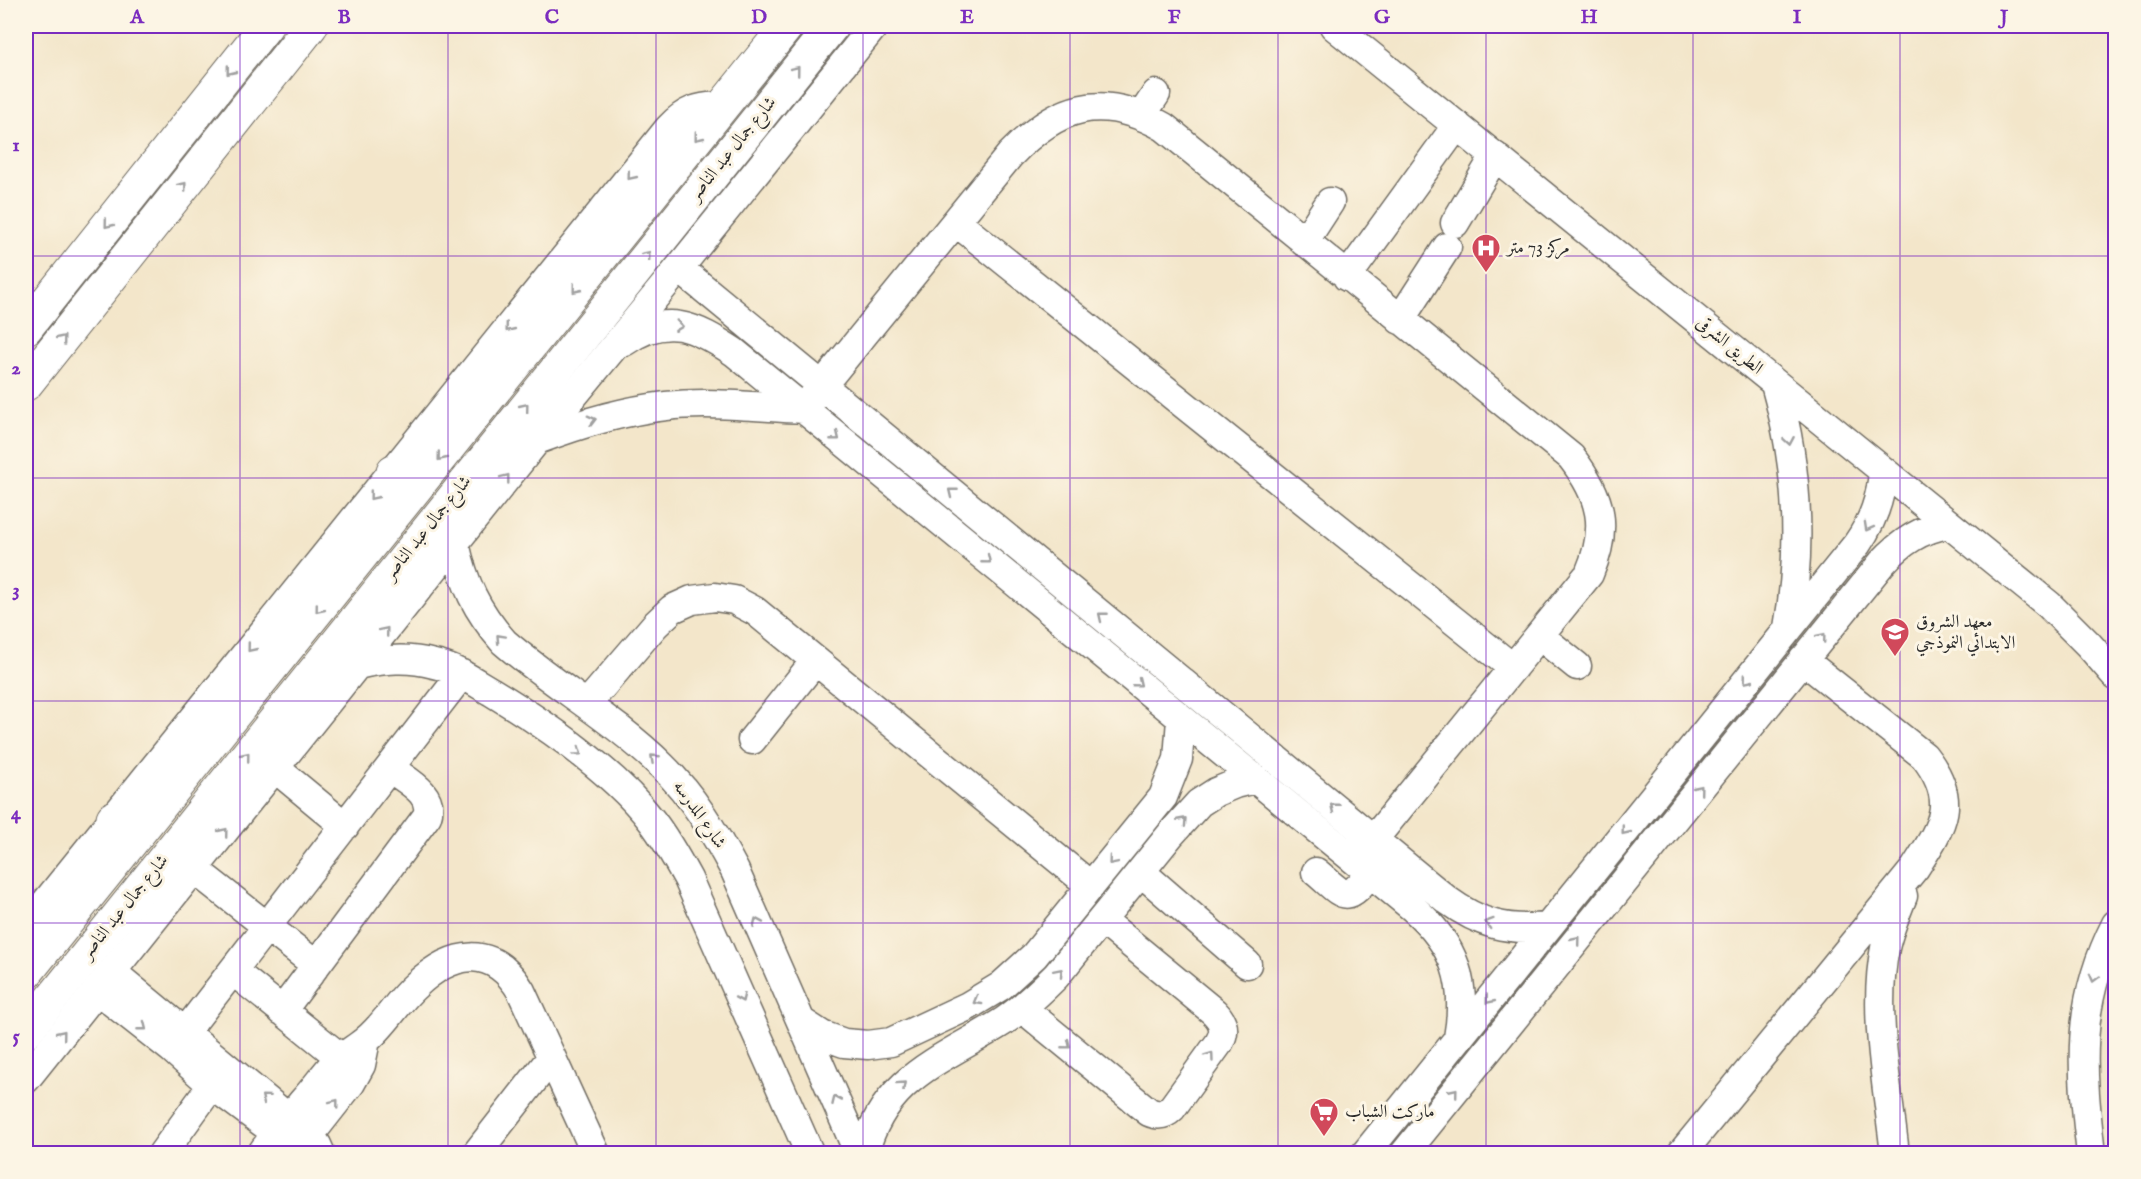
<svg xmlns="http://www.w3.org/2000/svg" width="2141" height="1179" font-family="'IM FELL English',Amiri,serif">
  <rect width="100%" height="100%" fill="#fcf5e5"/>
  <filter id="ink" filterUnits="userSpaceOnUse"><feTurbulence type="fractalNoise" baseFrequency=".0167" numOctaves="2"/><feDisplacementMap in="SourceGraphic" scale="12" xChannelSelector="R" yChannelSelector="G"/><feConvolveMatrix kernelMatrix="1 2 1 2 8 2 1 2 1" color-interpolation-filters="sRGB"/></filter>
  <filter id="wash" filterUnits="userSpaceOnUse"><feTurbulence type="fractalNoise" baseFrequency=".008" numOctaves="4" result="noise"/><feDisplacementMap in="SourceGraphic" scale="24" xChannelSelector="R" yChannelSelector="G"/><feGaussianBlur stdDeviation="1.35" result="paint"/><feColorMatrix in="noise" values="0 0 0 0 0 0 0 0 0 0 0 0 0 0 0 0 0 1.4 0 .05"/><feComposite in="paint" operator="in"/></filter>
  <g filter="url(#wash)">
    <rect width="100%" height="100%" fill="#f3e6ca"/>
  </g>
  <g filter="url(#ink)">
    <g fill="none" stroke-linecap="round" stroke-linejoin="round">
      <g stroke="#716c63" stroke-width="31">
        <path id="minor" d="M1334,26L2049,605L2089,645L2116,676
          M1142,115L1156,94
          M956,222L1513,668
          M1455,223L1495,156
          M1304,242L1330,202
          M679,268L1447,900C1480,924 1506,931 1547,927
          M1347,277L1457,125
          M1400,320L1447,247
          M624,342C666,312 695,326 734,352L1413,908C1455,945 1468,982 1458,1038
          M1775,384C1798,465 1803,545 1788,628
          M537,440C579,424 621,411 666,406C711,401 757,407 803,409L1010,155C1058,105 1101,92 1164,127L1571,457C1602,497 1609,527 1589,574L1374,839
          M455,543C464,584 476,610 504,642C555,686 614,719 662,766C693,796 715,833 735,871L859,1154
          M1540,636L1577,666
          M357,665C384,659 408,657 434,664C455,668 473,681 492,692C546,725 613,770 652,821C666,839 677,859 688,879L810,1154
          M587,704L655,625L672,609L692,600L715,597L734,600L755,611L1091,886
          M752,740L815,661
          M275,768L345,826
          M194,869L316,965
          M1141,872L1247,964
          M1316,872C1344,895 1345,906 1370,873
          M26,927L669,128C685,111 700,105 722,107
          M233,971L341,1058
          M112,972L310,1136L317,1145L321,1154
          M97,990L172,1049L212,1085L291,1144
          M1022,1008L1149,1112C1158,1116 1165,1115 1172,1108L1219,1043C1226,1031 1224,1022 1214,1012L1102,920
          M282,1011L427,816C435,793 405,780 390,768
          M802,1022L822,1035L844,1043L868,1045L891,1042L968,1006L1001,986L1034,956L1163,797L1178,759L1181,719
          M172,1049L462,674
          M26,1079L537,440L679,268L874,26
          M299,1149L351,1083L361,1065L366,1040
          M162,1154L212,1085
          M261,1154C274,1135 289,1118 304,1100C314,1089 323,1076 333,1065C343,1055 356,1049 366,1040C385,1025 397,1002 415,986C452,951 492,943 521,991L596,1154
          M476,1154L551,1058
          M864,1154C884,1076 943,1060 1004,1021C1023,1008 1040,992 1056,976L1171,834L1199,803L1216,792L1235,784L1256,779
          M1365,1154L1857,544C1873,521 1881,499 1883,471
          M1404,1154L1882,563C1901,542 1921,529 1948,524
          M1681,1154L1915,868C1942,826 1960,802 1924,756L1803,660
          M1895,1154C1888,1090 1872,1010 1885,948C1889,930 1896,913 1903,896
          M2091,1154C2081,1068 2075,1004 2116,924"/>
      </g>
      <g stroke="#716c63" stroke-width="35">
        <path id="major" d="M26,328L266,26
          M26,384L311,26
          M393,471L415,489
          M113,818L135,837
          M26,973L787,26
          M26,1031L832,26"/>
      </g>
      <use href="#minor" stroke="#fff" stroke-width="28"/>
      <use href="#major" stroke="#fff" stroke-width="33"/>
    </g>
    <defs><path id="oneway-chevron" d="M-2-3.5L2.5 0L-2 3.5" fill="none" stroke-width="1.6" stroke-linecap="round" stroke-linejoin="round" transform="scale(1.5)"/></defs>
    <g stroke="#a0a0a0">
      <use href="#oneway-chevron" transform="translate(796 70) rotate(-51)"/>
      <use href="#oneway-chevron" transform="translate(230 71) rotate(129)"/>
      <use href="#oneway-chevron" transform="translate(698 137) rotate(129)"/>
      <use href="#oneway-chevron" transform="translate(631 176) rotate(129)"/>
      <use href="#oneway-chevron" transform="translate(183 186) rotate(-51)"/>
      <use href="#oneway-chevron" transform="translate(108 224) rotate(129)"/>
      <use href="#oneway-chevron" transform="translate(647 255) rotate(-51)"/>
      <use href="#oneway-chevron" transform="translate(576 289) rotate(129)"/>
      <use href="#oneway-chevron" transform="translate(679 326) rotate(7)"/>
      <use href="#oneway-chevron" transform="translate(509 328) rotate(129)"/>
      <use href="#oneway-chevron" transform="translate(62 339) rotate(-51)"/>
      <use href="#oneway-chevron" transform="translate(525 407) rotate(-51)"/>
      <use href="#oneway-chevron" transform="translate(592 420) rotate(-15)"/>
      <use href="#oneway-chevron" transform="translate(836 437) rotate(39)"/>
      <use href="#oneway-chevron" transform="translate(1789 441) rotate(80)"/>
      <use href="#oneway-chevron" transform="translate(441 457) rotate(129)"/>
      <use href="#oneway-chevron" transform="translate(506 478) rotate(-52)"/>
      <use href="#oneway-chevron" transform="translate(952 492) rotate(-141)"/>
      <use href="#oneway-chevron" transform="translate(373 496) rotate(129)"/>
      <use href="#oneway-chevron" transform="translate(1868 527) rotate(119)"/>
      <use href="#oneway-chevron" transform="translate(987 560) rotate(39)"/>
      <use href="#oneway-chevron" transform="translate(319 609) rotate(129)"/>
      <use href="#oneway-chevron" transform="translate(1102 616) rotate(-141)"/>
      <use href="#oneway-chevron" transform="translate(385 631) rotate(-51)"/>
      <use href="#oneway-chevron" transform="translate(1822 637) rotate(-51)"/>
      <use href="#oneway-chevron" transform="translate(500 638) rotate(-133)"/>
      <use href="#oneway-chevron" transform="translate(251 648) rotate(129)"/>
      <use href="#oneway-chevron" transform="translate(1747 680) rotate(129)"/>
      <use href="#oneway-chevron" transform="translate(1138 683) rotate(39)"/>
      <use href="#oneway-chevron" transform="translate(578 752) rotate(36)"/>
      <use href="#oneway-chevron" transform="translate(246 756) rotate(-51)"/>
      <use href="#oneway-chevron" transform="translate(654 758) rotate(-137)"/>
      <use href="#oneway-chevron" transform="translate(1699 789) rotate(-51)"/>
      <use href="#oneway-chevron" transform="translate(1334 807) rotate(-141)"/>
      <use href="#oneway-chevron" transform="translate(1183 821) rotate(-48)"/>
      <use href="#oneway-chevron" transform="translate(1625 831) rotate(129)"/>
      <use href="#oneway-chevron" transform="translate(224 832) rotate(-51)"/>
      <use href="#oneway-chevron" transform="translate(1112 861) rotate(130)"/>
      <use href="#oneway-chevron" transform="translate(757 922) rotate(-114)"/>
      <use href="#oneway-chevron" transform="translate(1489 923) rotate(-162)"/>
      <use href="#oneway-chevron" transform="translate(1576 940) rotate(-51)"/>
      <use href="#oneway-chevron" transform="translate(1059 972) rotate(-49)"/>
      <use href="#oneway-chevron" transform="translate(2094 978) rotate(105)"/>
      <use href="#oneway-chevron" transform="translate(741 998) rotate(66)"/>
      <use href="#oneway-chevron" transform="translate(1489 1000) rotate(129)"/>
      <use href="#oneway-chevron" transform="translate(977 1001) rotate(150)"/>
      <use href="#oneway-chevron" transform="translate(143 1027) rotate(38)"/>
      <use href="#oneway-chevron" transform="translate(62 1034) rotate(-51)"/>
      <use href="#oneway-chevron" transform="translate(1067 1045) rotate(39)"/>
      <use href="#oneway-chevron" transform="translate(1210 1056) rotate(-54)"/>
      <use href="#oneway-chevron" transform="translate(902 1085) rotate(-42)"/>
      <use href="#oneway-chevron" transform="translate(1454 1092) rotate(-51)"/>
      <use href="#oneway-chevron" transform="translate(265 1098) rotate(-140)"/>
      <use href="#oneway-chevron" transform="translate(836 1100) rotate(-114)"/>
      <use href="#oneway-chevron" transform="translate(335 1103) rotate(-52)"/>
    </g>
  </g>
  <path fill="none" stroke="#7b2cbf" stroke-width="1.5" stroke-opacity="0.55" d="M240,26V1154M448,26V1154M656,26V1154M863,26V1154M1070,26V1154M1278,26V1154M1486,26V1154M1693,26V1154M1900,26V1154M26,256H2116M26,478H2116M26,701H2116M26,923H2116"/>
  <defs>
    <g id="hospital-pin" transform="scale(1.5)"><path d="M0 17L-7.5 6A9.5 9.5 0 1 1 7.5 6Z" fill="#d1495b" stroke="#fcf5e5"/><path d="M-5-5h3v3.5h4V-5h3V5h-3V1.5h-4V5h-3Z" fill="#fff"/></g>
    <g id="school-pin" transform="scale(1.5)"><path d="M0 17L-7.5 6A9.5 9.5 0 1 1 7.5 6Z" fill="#d1495b" stroke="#fcf5e5"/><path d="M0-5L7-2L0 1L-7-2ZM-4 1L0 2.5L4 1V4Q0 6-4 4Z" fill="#fff"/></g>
    <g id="supermarket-pin" transform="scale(1.5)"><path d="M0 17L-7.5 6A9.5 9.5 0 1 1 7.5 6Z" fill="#d1495b" stroke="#fcf5e5"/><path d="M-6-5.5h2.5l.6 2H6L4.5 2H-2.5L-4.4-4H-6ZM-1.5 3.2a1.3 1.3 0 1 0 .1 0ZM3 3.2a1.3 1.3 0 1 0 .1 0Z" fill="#fff"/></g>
  </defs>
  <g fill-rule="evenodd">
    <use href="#hospital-pin" x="1486" y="248"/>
    <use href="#school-pin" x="1895" y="632"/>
    <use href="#supermarket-pin" x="1324" y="1112"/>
  </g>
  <g text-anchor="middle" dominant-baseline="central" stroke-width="6" stroke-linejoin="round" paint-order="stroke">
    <g font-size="18" fill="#2b2b2b" stroke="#fcf5e5">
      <text transform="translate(733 149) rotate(-51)">شارع جمال عبد الناصر</text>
      <text transform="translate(1729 346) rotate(39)">الطريق الشرقى</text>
      <text transform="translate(428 528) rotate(-51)">شارع جمال عبد الناصر</text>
      <text transform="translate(699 815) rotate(55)">شارع المدرسه</text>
      <text transform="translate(125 907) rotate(-51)">شارع جمال عبد الناصر</text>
    </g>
    <g font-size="18" fill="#2b2b2b" stroke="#fcf5e5" text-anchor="start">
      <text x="1507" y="248">مركز 73 متر</text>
      <text x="1916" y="622">معهد الشروق<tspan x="1916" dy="21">الابتدائي النموذجي</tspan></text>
      <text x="1345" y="1112">ماركت الشباب</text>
    </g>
  </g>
  <rect width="2141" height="1179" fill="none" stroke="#fcf5e5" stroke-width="66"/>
  <rect x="33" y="33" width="2075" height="1113" fill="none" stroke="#7b2cbf" stroke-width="2"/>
  <g font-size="20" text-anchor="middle" font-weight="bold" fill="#7b2cbf">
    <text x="137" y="23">A</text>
    <text x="344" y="23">B</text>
    <text x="552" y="23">C</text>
    <text x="759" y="23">D</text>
    <text x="967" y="23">E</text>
    <text x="1174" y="23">F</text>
    <text x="1382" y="23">G</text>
    <text x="1589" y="23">H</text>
    <text x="1797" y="23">I</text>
    <text x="2004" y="23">J</text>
    <text x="16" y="151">1</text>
    <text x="16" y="374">2</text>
    <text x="16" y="596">3</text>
    <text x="16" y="819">4</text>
    <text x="16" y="1042">5</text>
  </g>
</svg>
